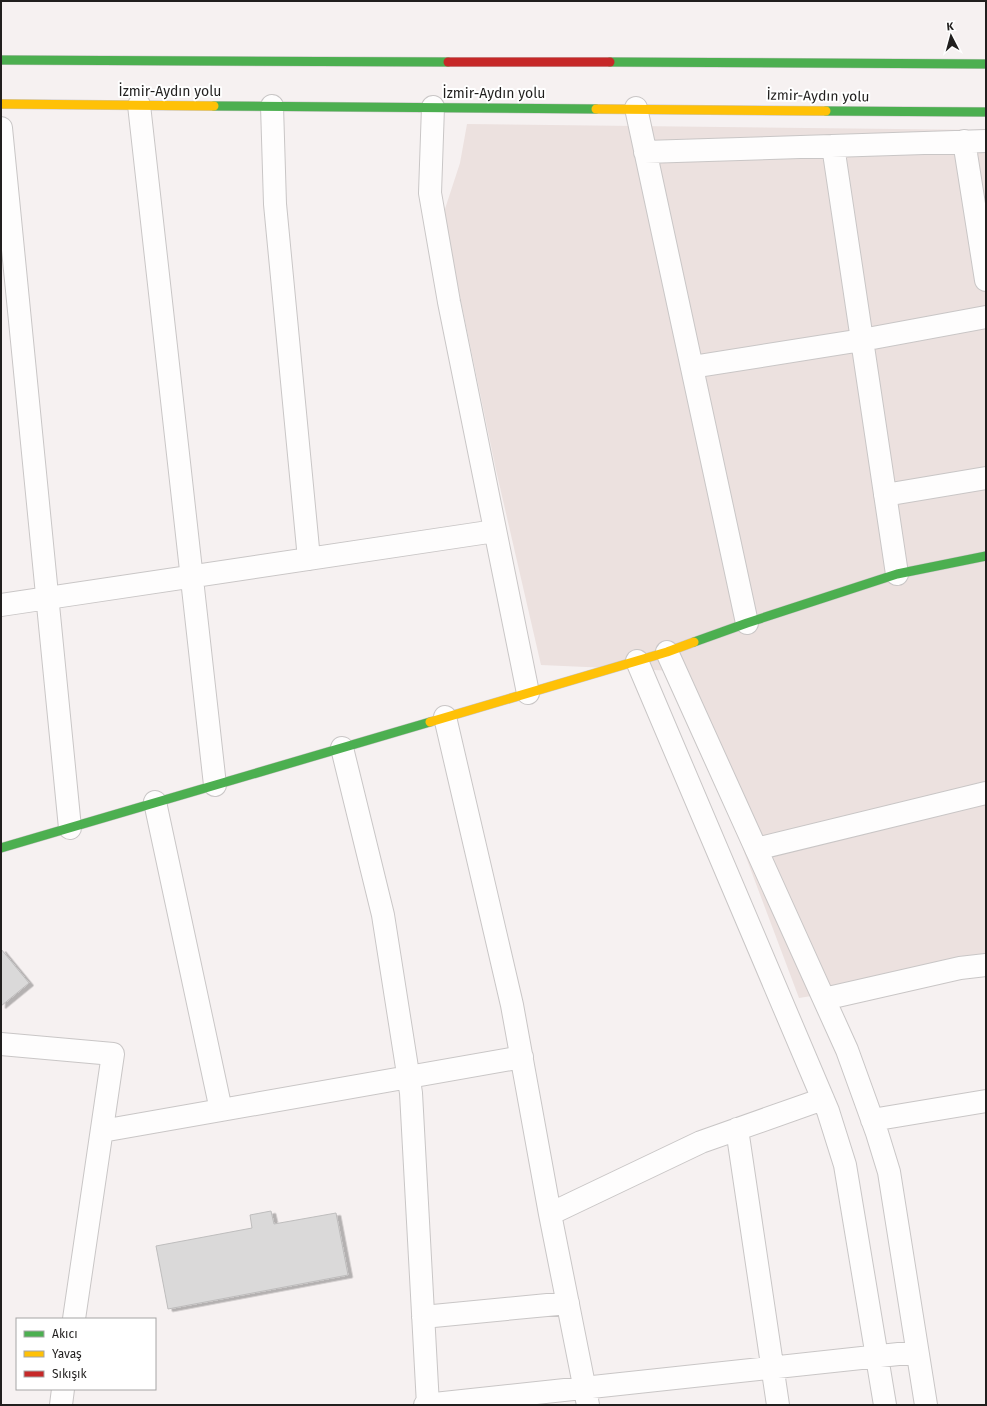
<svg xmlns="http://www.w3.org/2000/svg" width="987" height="1406" font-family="'Fira Sans',sans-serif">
  <defs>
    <filter id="shadow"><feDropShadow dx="4.5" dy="2.5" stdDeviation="0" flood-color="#0004"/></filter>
  </defs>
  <rect width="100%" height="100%" fill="#f6f1f1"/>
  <path fill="#ece1df" d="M467,124L986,130V968L799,998L676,671L541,665L496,470L443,215L460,163Z"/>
  <path fill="#dad9d9" stroke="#bebdbd" filter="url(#shadow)" d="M1,949L29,983L1,1006Z
    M271,1211L274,1224L336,1213L348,1275L168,1309L156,1246L252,1228L250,1215Z"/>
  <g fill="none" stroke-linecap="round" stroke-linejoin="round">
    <g stroke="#c9c6c6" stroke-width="24">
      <path id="street" d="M139,105L215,785
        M272,106L275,204L309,559
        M433,107L430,193L449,302L528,693
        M636,108L747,623
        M1,128L70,828
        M964,141L986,280
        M833,146L897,574
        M645,152L986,141
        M692,367L862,340L986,317
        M885,495L986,478
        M1,605L495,531
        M667,652L847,1050L877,1133L889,1172L926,1405
        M637,661L828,1111L845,1165L885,1405
        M445,717L512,1005L550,1214L588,1405
        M342,748L383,915L411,1093L428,1405
        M155,802L221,1110
        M756,849L986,793
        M824,999L960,968L986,965
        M1,1044L113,1054L74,1319
        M872,1120L986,1101
        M737,1129L778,1405
        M102,1131L522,1057
        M550,1214L701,1142L823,1099
        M423,1317L568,1303
        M61,1405L63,1389
        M425,1405L917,1352"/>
    </g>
    <g stroke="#c9c6c6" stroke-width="10">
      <path id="fast" d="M1,60L448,62
        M610,62L986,64
        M214,106L596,109
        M826,111L986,112
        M694,642L747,623L897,574L986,556
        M1,848L430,722"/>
    </g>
    <g stroke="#c9c6c6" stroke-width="10">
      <path id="slow" d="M1,104L214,106
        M596,109L826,111
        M430,722L667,652L694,642"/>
    </g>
    <g stroke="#c9c6c6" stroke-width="10">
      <path id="jam" d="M448,62H610"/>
    </g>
    <use href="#street" stroke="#fefdfd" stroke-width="22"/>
    <use href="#fast" stroke="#4caf50" stroke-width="9"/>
    <use href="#slow" stroke="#ffc107" stroke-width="9"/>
    <use href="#jam" stroke="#c62828" stroke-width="9"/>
  </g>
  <g text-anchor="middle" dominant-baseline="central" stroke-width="4" stroke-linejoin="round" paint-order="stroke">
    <g font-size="14" fill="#211f1e" stroke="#fff">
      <text x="170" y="91">İzmir-Aydın yolu</text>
      <text x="494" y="93">İzmir-Aydın yolu</text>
      <text transform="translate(818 96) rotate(1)">İzmir-Aydın yolu</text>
    </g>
  </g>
  <rect width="987" height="1406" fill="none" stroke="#211f1e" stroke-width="4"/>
  <rect x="16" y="1318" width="140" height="72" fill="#ffffff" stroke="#a6a5a5"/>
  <rect x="24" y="1331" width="20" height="6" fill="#4caf50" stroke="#a6a5a5"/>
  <text x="52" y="1338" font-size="12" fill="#211f1e">Akıcı</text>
  <rect x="24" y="1351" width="20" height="6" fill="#ffc107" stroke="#a6a5a5"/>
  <text x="52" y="1358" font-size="12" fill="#211f1e">Yavaş</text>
  <rect x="24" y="1371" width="20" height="6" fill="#c62828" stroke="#a6a5a5"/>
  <text x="52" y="1378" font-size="12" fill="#211f1e">Sıkışık</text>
  <g transform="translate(951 36) rotate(354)" stroke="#ffffff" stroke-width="3" paint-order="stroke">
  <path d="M0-3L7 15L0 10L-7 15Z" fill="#211f1e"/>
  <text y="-6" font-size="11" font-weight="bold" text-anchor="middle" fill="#211f1e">K</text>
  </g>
</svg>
